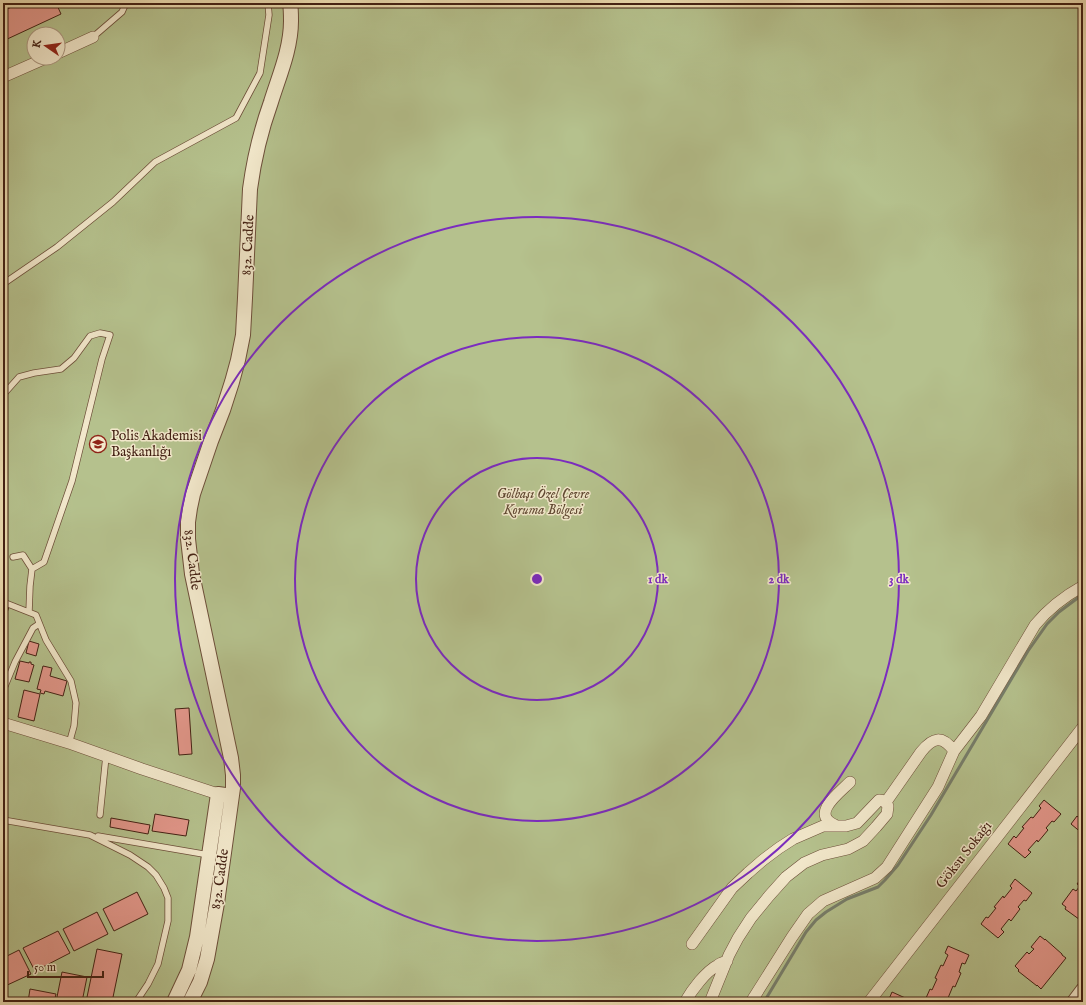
<svg xmlns="http://www.w3.org/2000/svg" width="1086" height="1005" font-family="'IM FELL English',serif">
  <rect width="100%" height="100%" fill="#ebdbaf"/>
  <filter id="stains"><feTurbulence type="fractalNoise" baseFrequency=".005" numOctaves="4"/><feColorMatrix values="0 0 0 0 .2 0 0 0 0 .09 0 0 0 0 .02 0 0 0 .5 -.17"/></filter>
  <radialGradient id="worn" r=".72"><stop offset=".6" stop-color="#630" stop-opacity="0"/><stop offset="1" stop-color="#630" stop-opacity=".3"/></radialGradient>
  <path fill="#b5c18d" stroke="#7c7050" fill-rule="evenodd" d="M3,3H1083V1002H3ZM34,34H58V58H34Z"/>
  <g fill="none" stroke-linecap="round" stroke-linejoin="round">
    <path stroke="#777e6b" stroke-width="3" d="M764,1002L806,932L816,920L826,912L847,899L878,887L885,880L898,865L931,815L1028,651L1047,624L1059,612L1083,594"/>
  </g>
  <path fill="#e3978b" stroke="#432013" d="M20,3H56L61,14L3,41V11Z
    M3,605L9,606L4,624H3Z
    M29,641L39,644L36,656L26,653Z
    M20,661L29,663V662H31V664L34,665L29,682L15,679Z
    M43,666L52,668L50,676L67,681L63,696L45,691L44,694L40,693L41,690L37,689Z
    M24,690L40,694L34,721L18,717Z
    M189,708L192,754L179,755L175,709Z
    M1044,800L1061,814L1054,822L1052,821L1046,828L1048,830L1038,842L1037,840L1028,850L1031,852L1025,858L1008,844L1014,836L1016,838L1024,828L1022,827L1031,817L1033,818L1041,808L1039,806Z
    M1083,813V834L1071,824L1077,816L1079,818Z
    M155,814L189,820L186,836L152,831Z
    M111,818L150,825L148,834L110,827Z
    M1083,876V922L1065,909L1066,907L1062,904L1073,889L1076,891L1080,886L1077,884Z
    M1015,879L1032,893L1026,901L1024,900L1018,907L1020,909L1011,921L1009,919L1001,929L1004,932L998,938L981,924L986,917L988,918L996,908L994,907L1003,896L1004,898L1012,888L1010,886Z
    M137,892L148,914L114,931L103,909Z
    M97,912L108,934L74,951L63,929Z
    M58,931L70,953L35,971L23,948Z
    M1040,936L1045,940V939L1062,954V955L1066,958L1041,989L1037,985V986L1018,971L1019,970L1015,966L1027,952L1029,954L1034,949L1031,947Z
    M948,946L969,955L965,964L962,963L959,972L961,973L955,987L953,986L948,998L951,999L949,1002H936L926,998L930,989L932,990L937,979L935,978L941,965L943,966L948,955L945,953Z
    M97,949L122,954L112,1002H86Z
    M19,950L31,974L3,987V958Z
    M62,972L87,977L82,1002H56Z
    M30,989L56,994L54,1002H28Z
    M892,992L912,1001V1002H891L892,1001L889,999Z"/>
  <g fill="none" stroke-linecap="round" stroke-linejoin="round">
    <g stroke="#6d4f3a" stroke-width="7">
      <path id="service" d="M93,37L122,12L126,3
        M3,284L57,247L113,202L155,162L236,118L260,73L269,15L268,3
        M3,395L19,377L34,373L61,369L74,358L90,336L100,333L110,335L102,359L72,481L44,562L32,569L30,586L29,612
        M13,557L23,555L32,569
        M3,602L36,615L46,640L71,681L76,703L74,726L69,744
        M3,691L15,662L33,628L39,624
        M100,815L106,756
        M3,820L90,835L130,855L148,867L156,875L164,888L168,898V921L158,964L148,984L136,1002
        M98,836L209,855"/>
    </g>
    <g stroke="#6d4f3a" stroke-width="12">
      <path id="minor" d="M58,53L93,37
        M3,77L46,58
        M3,723L72,744L142,769L218,794
        M886,802L921,752C933,737 942,735 954,751
        M835,825C810,814 839,793 850,782
        M692,944L732,888L748,873L763,860L779,848L793,839L823,826H846L857,823L879,800C884,800 885,802 888,806L887,814L876,827L863,841L848,849L822,855L804,863L786,877L769,896L751,918L738,938L729,955L710,1002
        M685,1002C692,990 705,972 718,965C720,963 724,962 727,961
        M751,1002L792,937L808,914L823,901L875,878L887,867L938,787L954,751L981,716L1035,625C1049,608 1063,597 1083,586
        M869,1002L1083,727"/>
    </g>
    <g stroke="#6d4f3a" stroke-width="16">
      <path id="tertiary" d="M174,1002L189,970L197,937L218,794L225,795
        M190,1002L200,982L207,959L217,903L233,788V775L231,758L192,574L188,539V522L190,508L193,494L211,441L223,410L232,382L238,360L243,335L245,298L250,189C254,159 261,130 271,102C279,76 291,49 291,21C291,15 291,9 290,3
        M1074,1002L1083,990"/>
    </g>
    <use href="#service" stroke="#f2e8cb" stroke-width="5.5"/>
    <use href="#minor" stroke="#f2e8cb" stroke-width="11"/>
    <use href="#tertiary" stroke="#f2e8cb" stroke-width="14"/>
  </g>
  <g fill="none" stroke="#7b2cbf" stroke-width="2">
    <circle cx="537" cy="579" r="121"/>
    <circle cx="537" cy="579" r="242"/>
    <circle cx="537" cy="579" r="362"/>
  </g>
  <defs>
    <g id="university-ring" transform="scale(0.9)"><circle r="9.5" fill="#f2e8cb" stroke="#8f2418" stroke-width="1.5"/><path d="M0-5L7-2L0 1L-7-2ZM-4 1L0 2.5L4 1V4Q0 6-4 4Z" fill="#8f2418"/></g>
  </defs>
  <g fill-rule="evenodd">
    <use href="#university-ring" x="98" y="444"/>
  </g>
  <g text-anchor="middle" dominant-baseline="central" stroke-width="3" stroke-linejoin="round" paint-order="stroke">
    <g font-size="14" fill="#432013" stroke="#f2e8cb">
      <text transform="translate(248 245) rotate(-87)">832. Cadde</text>
      <text transform="translate(192 560) rotate(83)">832. Cadde</text>
      <text transform="translate(964 855) rotate(-52)">Göksu Sokağı</text>
      <text transform="translate(220 879) rotate(-82)">832. Cadde</text>
    </g>
    <g font-size="14" fill="#432013" stroke="#f2e8cb" text-anchor="start">
      <text x="111" y="436">Polis Akademisi<tspan x="111" dy="16">Başkanlığı</tspan></text>
    </g>
    <g font-size="14" font-style="italic" fill="#604832" stroke="#f2e8cb">
      <text x="543" y="494">Gölbaşı Özel Çevre<tspan x="543" dy="16">Koruma Bölgesi</tspan></text>
    </g>
  </g>
  <circle cx="537" cy="579" r="6" fill="#7b2cbf" stroke="#f2e8cb" stroke-width="2"/>
  <g font-size="12" text-anchor="middle" font-weight="bold" fill="#7b2cbf" stroke="#f2e8cb" stroke-width="3" stroke-linejoin="round" paint-order="stroke">
    <text x="658" y="583">1 dk</text>
    <text x="779" y="583">2 dk</text>
    <text x="899" y="583">3 dk</text>
  </g>
  <rect width="1086" height="1005" fill="none" stroke="#ebdbaf" stroke-width="16"/>
  <rect x="4" y="4" width="1078" height="997" fill="none" stroke="#432013" stroke-width="2"/>
  <rect x="8" y="8" width="1070" height="989" fill="none" stroke="#432013"/>
  <g transform="translate(46 46) rotate(283)"><circle r="19" fill="#f2e8cb" stroke="#ac9881"/>
  <path d="M0-3L7 15L0 10L-7 15Z" fill="#8f2418"/>
  <text y="-6" font-size="11" font-weight="bold" text-anchor="middle" fill="#432013">K</text>
  </g>
  <path d="M28 971v6h75v-6" fill="none" stroke="#432013" stroke-width="2"/>
  <text x="34" y="971" font-size="12" fill="#432013" stroke="#f2e8cb" stroke-width="3" paint-order="stroke">50 m</text>
  <rect width="100%" height="100%" filter="url(#stains)"/>
  <rect width="100%" height="100%" fill="url(#worn)"/>
</svg>
